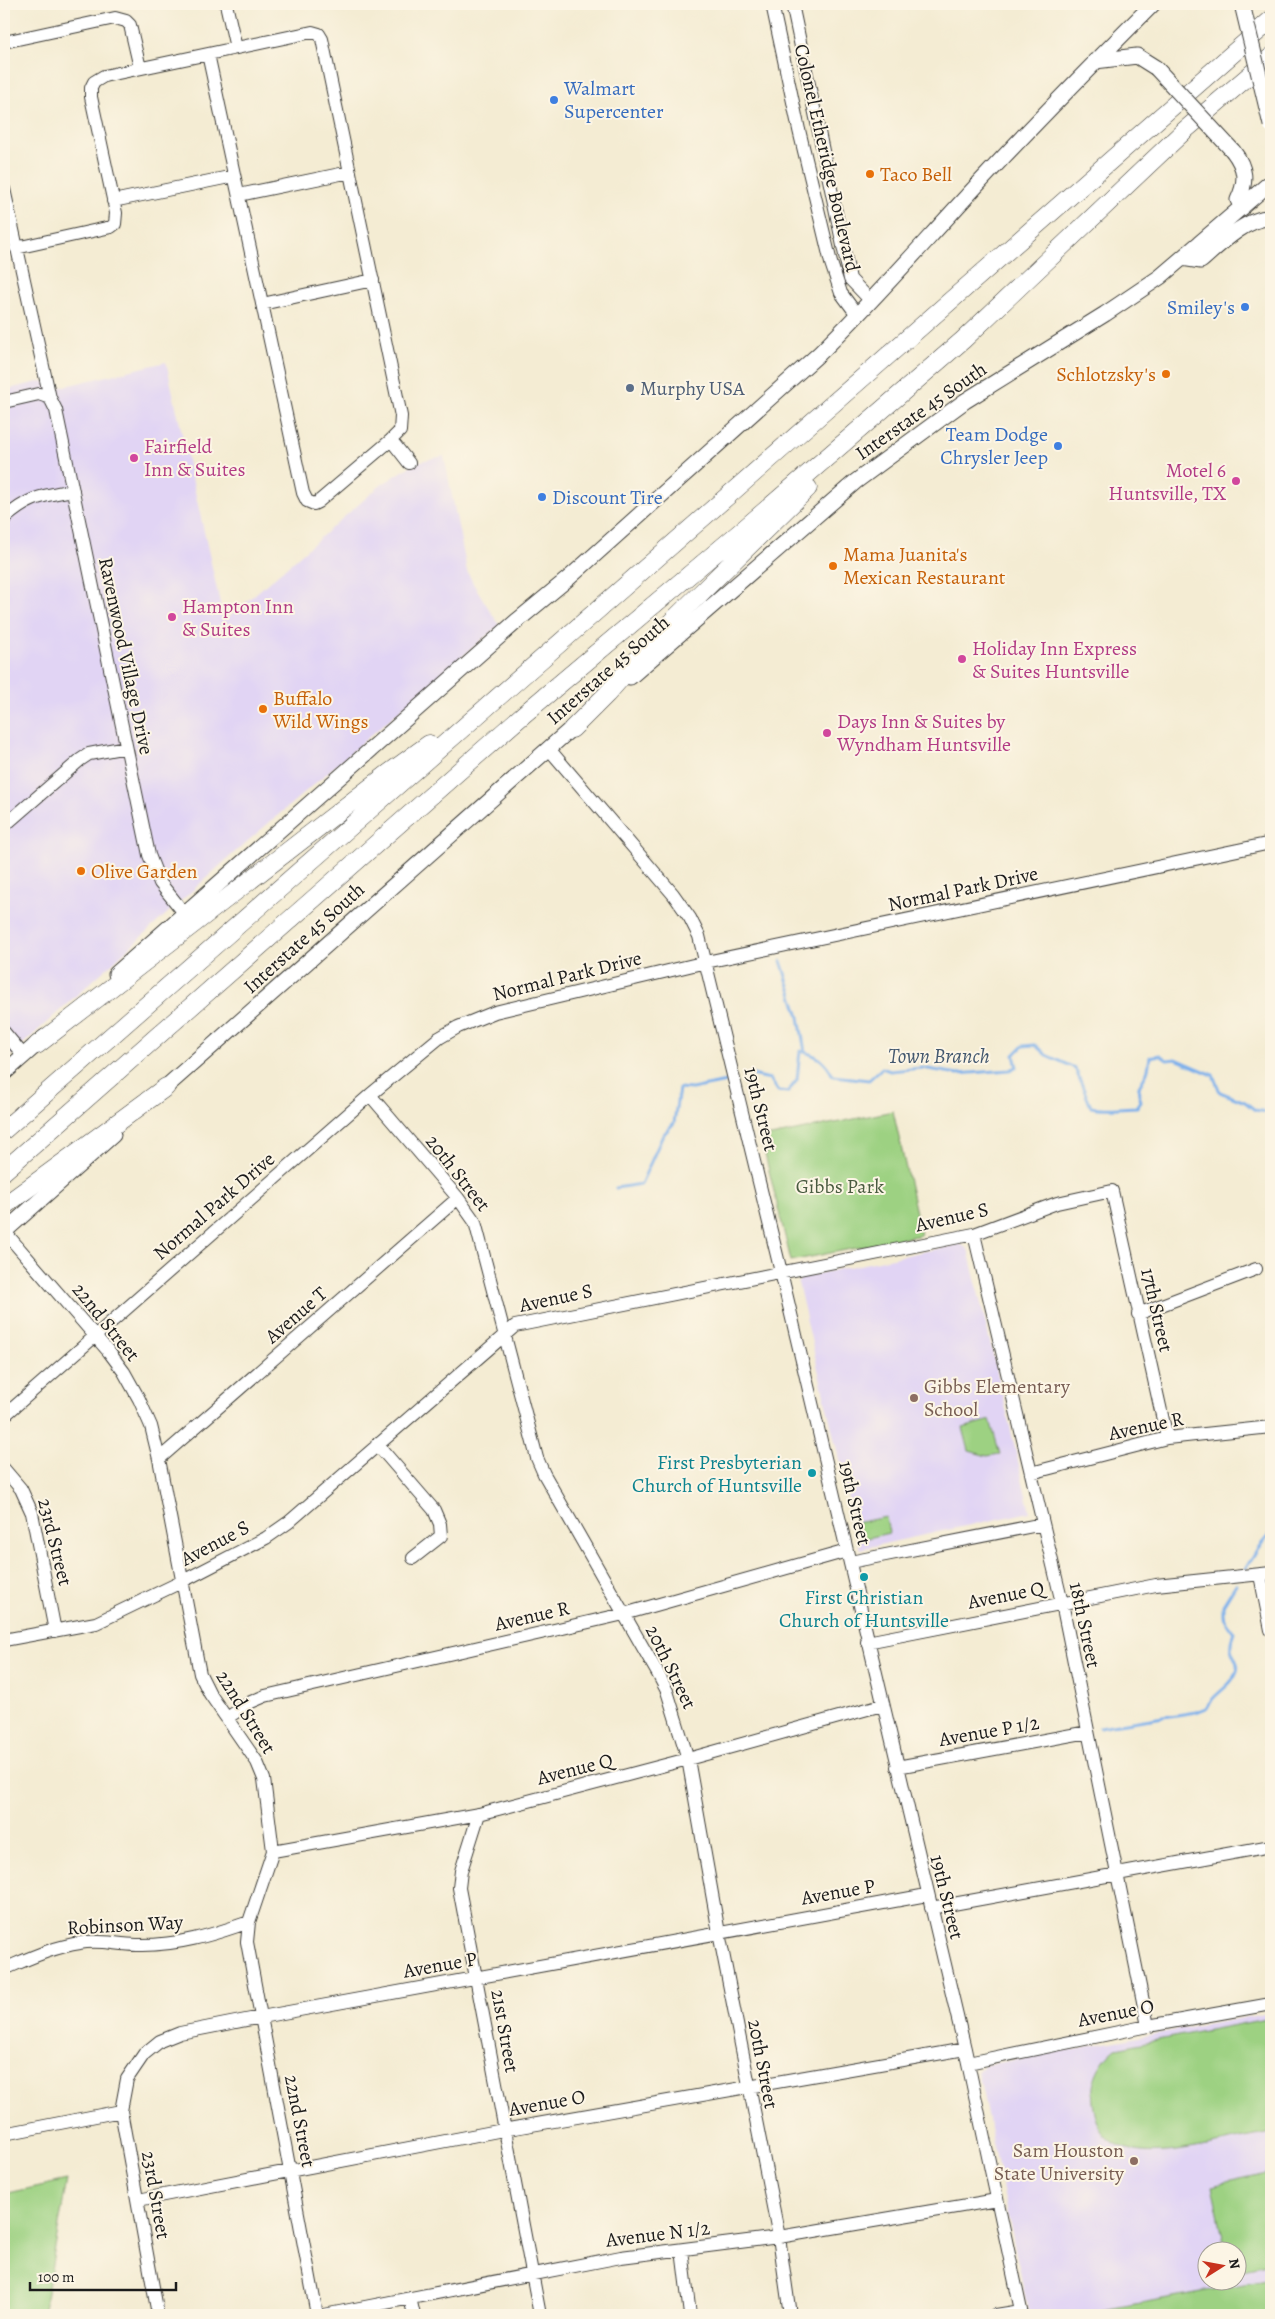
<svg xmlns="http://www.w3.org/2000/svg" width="1275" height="2319" font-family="Alegreya,serif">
  <rect width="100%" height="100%" fill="#fcf5e5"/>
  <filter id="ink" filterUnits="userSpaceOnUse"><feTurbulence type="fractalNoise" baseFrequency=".02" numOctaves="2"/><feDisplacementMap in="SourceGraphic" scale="10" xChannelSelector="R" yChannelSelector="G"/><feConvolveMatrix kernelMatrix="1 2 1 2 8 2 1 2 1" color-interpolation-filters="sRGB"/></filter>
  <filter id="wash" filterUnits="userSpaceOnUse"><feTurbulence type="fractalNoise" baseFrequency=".0096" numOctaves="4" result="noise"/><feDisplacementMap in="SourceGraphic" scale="20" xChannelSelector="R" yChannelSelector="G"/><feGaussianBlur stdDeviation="1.12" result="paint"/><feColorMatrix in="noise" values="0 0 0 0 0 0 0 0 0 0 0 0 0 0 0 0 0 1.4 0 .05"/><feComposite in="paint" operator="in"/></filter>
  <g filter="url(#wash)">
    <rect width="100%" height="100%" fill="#f4ecd3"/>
    <path fill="#e1d4f4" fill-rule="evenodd" d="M166,362L224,621L381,485L417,462L444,456L467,571L474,585L499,625L235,852L4,1061V390L43,381L57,388Z
      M960,1244L968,1249L1030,1512L860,1549L798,1283L802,1277Z
      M1271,2013V2315H1029L978,2071L985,2065ZM1208,2252H1238V2282H1208Z"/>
    <path fill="#9dd182" stroke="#5c764f" d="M893,1111L921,1235L791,1261L761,1138Z
      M990,1420L1000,1454L987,1456L969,1451L963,1428Z
      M886,1517L889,1533L859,1540L855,1523Z
      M1271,2018V2133C1250,2137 1228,2141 1207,2146C1162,2154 1100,2166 1093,2102C1090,2080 1100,2061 1116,2048Z
      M1271,2172V2264L1238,2271V2252L1226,2251L1212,2185Z
      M67,2180L43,2315H4V2194Z
      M1271,2279V2315H1075Z"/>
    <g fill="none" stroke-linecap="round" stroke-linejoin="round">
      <path stroke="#7eb1eb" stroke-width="3" d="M781,961L799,1017L805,1052
        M752,1075L770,1079L778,1091L788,1092L797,1080L800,1051C817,1055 825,1060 833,1076L869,1080L882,1068L890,1071L922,1068L958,1074L1010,1070L1017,1067L1014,1055L1023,1046L1035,1045L1046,1055L1075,1068L1091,1107C1103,1110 1123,1107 1137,1107L1141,1101C1135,1084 1141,1087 1146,1074C1149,1069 1149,1062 1150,1057L1160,1055L1167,1060L1176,1059L1213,1075L1220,1092L1245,1102L1255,1110L1271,1113
        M616,1188L641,1184L663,1135L674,1123L679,1088L692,1089L726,1082
        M1246,1568L1258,1548L1271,1533
        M1099,1727L1196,1712L1206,1708C1213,1693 1231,1688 1237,1671C1241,1658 1224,1655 1234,1633L1223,1615V1605L1236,1584"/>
    </g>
  </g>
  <g filter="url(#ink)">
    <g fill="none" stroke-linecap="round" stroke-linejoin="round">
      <g stroke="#3c3b37" stroke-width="14">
        <path id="minor" d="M226,4L236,48
          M772,4L799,130L831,263L841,293L858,316
          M792,4L850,279L871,301
          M4,42L115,18L126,21L130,25L140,68
          M4,189L50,398L56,410L149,855L160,883L185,914
          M239,195L350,172
          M113,201L234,176
          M16,248L111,227L115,224L116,213L91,97V88L94,82L104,76L312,32L319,34L322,39L401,416L400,431L391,440L318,502L314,504L307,501L303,493L208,54
          M262,304L373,280
          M4,402L39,394L50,398
          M391,440L409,463
          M4,519C29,497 41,496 73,490
          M549,749L673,894L690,918L699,936L781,1272L965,2049L1022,2315
          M4,826L80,760L89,754L126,747
          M4,1032L24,1056
          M370,1095L458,1198L475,1222L537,1458L544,1474L657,1672L667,1691L688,1759L719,1933L779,2237L790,2315
          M4,1231L109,1352L124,1372L139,1399L151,1426L159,1459L200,1674L210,1694L257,1762L264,1779L273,1851L249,1922L247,1942L317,2315
          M974,1234L1062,1603L1148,2026
          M1138,1314L1256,1269
          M4,1416L370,1095L439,1038L458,1027L495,1012L706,962L1271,843
          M377,1444L434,1510L440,1524L441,1536L413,1558
          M159,1459L458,1198
          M4,1469L21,1489L32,1513L55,1631
          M1031,1473L1167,1438L1271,1427
          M850,1562L1043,1524
          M1260,1575L1271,1630
          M4,1640L96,1623L181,1582L266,1538L289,1522L515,1326L974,1234L1057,1203L1112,1191L1167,1438
          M867,1642L1156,1585L1271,1573
          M227,1718L251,1702L265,1696L624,1614L847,1551
          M897,1767L1088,1732
          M479,1814L461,1871L459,1888L540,2315
          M273,1851L479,1814L688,1759L882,1705
          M931,1908L1271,1846
          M4,1969C28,1959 53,1947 80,1943C99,1939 118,1945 137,1945C177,1946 212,1935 249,1922
          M968,2063L1148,2026L1271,2004
          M4,2134L121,2111
          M138,2200L503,2130L965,2049
          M682,2250L690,2315
          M410,2298L414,2315
          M156,2315L157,2309L121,2111L127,2079L144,2054L160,2041L180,2033L261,2017L927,1895
          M324,2315L621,2257L779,2237L997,2200
          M996,2315L1021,2311"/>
      </g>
      <g stroke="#3c3b37" stroke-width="17">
        <path id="major" d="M1095,61L1137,56L1156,68
          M1233,151C1246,168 1247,181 1238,200L1242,208
          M1182,258L1201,261C1218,246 1248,216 1271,218
          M630,677L855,482L965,401L1105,314L1160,277L1271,182
          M116,974L518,620L570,577L820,353C872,302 919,248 968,195C1028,130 1090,67 1153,4
          M4,1073L45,1037
          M158,1094L581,720
          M4,1232L113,1135"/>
      </g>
      <g stroke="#3c3b37" stroke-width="19">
        <path id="highway" d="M572,729L607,694L662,631L808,488
          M37,1045L385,776L429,744
          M4,1130L1271,20
          M4,1171L524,714L745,528L963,340L1185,130L1271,57
          M4,1206L166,1087"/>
      </g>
      <use href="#minor" stroke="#fff" stroke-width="12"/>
      <use href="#major" stroke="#fff" stroke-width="15"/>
      <use href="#highway" stroke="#fff" stroke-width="18"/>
      <g stroke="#3c3b37" stroke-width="17" stroke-linecap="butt">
        <path id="major-bridge" d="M1242,4L1271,125
          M1156,68L1233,151"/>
      </g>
      <use href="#major-bridge" stroke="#fff" stroke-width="15"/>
    </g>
  </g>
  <g fill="#3f7fe0" stroke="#fcf5e5" stroke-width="2">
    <circle cx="554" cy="100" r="5"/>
    <circle cx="1245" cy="307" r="5"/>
    <circle cx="1058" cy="446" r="5"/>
    <circle cx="542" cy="497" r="5"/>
  </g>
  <g fill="#e8710a" stroke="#fcf5e5" stroke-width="2">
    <circle cx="870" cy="174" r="5"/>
    <circle cx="1166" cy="374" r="5"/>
    <circle cx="833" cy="566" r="5"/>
    <circle cx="263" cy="709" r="5"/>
    <circle cx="81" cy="871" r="5"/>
  </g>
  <circle fill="#5c6f8a" stroke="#fcf5e5" stroke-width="2" cx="630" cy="388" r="5"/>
  <g fill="#d1479c" stroke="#fcf5e5" stroke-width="2">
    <circle cx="134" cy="458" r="5"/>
    <circle cx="1236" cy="481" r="5"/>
    <circle cx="172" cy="617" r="5"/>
    <circle cx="962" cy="659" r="5"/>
    <circle cx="827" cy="733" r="5"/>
  </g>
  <g fill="#8d6e63" stroke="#fcf5e5" stroke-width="2">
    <circle cx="914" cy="1398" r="5"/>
    <circle cx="1134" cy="2161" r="5"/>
  </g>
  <g fill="#0f9aa8" stroke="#fcf5e5" stroke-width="2">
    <circle cx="812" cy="1473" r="5"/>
    <circle cx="864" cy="1577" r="5"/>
  </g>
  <g text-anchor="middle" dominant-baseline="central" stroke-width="4" stroke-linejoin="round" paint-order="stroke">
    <g font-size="20" fill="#366cbe" stroke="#fcf5e5" text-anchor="start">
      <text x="564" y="88">Walmart<tspan x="564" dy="23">Supercenter</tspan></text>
      <text x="1235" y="307" text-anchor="end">Smiley's</text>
      <text x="1048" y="434" text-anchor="end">Team Dodge<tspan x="1048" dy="23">Chrysler Jeep</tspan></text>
      <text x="552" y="497">Discount Tire</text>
    </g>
    <g font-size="20" fill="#1c1c1c" stroke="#fcf5e5">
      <text transform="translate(827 158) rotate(77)">Colonel Etheridge Boulevard</text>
      <text transform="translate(921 411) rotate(-35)">Interstate 45 South</text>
      <text transform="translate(126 656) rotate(78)">Ravenwood Village Drive</text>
      <text transform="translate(608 670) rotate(-41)">Interstate 45 South</text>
      <text transform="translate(963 889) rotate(-12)">Normal Park Drive</text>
      <text transform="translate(304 938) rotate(-42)">Interstate 45 South</text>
      <text transform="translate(567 976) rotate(-14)">Normal Park Drive</text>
      <text transform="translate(761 1109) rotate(76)">19th Street</text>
      <text transform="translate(458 1173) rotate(52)">20th Street</text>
      <text transform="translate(214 1206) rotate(-41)">Normal Park Drive</text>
      <text transform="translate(952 1217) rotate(-13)">Avenue S</text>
      <text transform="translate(556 1298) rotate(-12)">Avenue S</text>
      <text transform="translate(1157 1310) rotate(77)">17th Street</text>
      <text transform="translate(296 1315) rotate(-41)">Avenue T</text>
      <text transform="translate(106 1322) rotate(51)">22nd Street</text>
      <text transform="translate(1146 1426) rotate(-12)">Avenue R</text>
      <text transform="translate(855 1503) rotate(77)">19th Street</text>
      <text transform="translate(55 1542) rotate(76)">23rd Street</text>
      <text transform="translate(215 1543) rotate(-28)">Avenue S</text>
      <text transform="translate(1006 1595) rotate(-11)">Avenue Q</text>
      <text transform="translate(532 1616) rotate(-13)">Avenue R</text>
      <text transform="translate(1085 1625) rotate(78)">18th Street</text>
      <text transform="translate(671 1667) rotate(64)">20th Street</text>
      <text transform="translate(246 1712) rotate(58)">22nd Street</text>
      <text transform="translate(989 1731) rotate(-10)">Avenue P 1/2</text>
      <text transform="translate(575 1769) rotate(-14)">Avenue Q</text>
      <text transform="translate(838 1892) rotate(-10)">Avenue P</text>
      <text transform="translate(947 1897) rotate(76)">19th Street</text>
      <text transform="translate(125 1925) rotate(-3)">Robinson Way</text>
      <text transform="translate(440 1965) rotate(-10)">Avenue P</text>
      <text transform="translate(1116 2013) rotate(-11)">Avenue O</text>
      <text transform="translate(505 2031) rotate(80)">21st Street</text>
      <text transform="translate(763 2064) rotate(79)">20th Street</text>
      <text transform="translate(547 2103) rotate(-10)">Avenue O</text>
      <text transform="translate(300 2121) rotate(79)">22nd Street</text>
      <text transform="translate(156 2195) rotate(80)">23rd Street</text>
      <text transform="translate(658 2234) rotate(-7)">Avenue N 1/2</text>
    </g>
    <g font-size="20" fill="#c56008" stroke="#fcf5e5" text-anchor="start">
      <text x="880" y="174">Taco Bell</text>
      <text x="1156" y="374" text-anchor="end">Schlotzsky's</text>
      <text x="843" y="554">Mama Juanita's<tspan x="843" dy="23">Mexican Restaurant</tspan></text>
      <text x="273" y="698">Buffalo<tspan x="273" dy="23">Wild Wings</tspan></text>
      <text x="91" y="871">Olive Garden</text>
    </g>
    <g font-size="20" fill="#4e5e75" stroke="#fcf5e5" text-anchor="start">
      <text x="640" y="388">Murphy USA</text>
    </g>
    <g font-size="20" fill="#b23c85" stroke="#fcf5e5" text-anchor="start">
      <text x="144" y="446">Fairfield<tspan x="144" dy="23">Inn &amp; Suites</tspan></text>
      <text x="1226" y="470" text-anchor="end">Motel 6<tspan x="1226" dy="23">Huntsville, TX</tspan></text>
      <text x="182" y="606">Hampton Inn<tspan x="182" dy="23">&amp; Suites</tspan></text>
      <text x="972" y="648">Holiday Inn Express<tspan x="972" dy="23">&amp; Suites Huntsville</tspan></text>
      <text x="837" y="721">Days Inn &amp; Suites by<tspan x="837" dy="23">Wyndham Huntsville</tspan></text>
    </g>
    <g font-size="20" fill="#495b40" stroke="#fcf5e5">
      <text x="840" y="1186">Gibbs Park</text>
    </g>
    <g font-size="20" fill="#785e54" stroke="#fcf5e5" text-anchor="start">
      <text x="924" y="1386">Gibbs Elementary<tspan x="924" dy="23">School</tspan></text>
      <text x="1124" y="2150" text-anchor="end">Sam Houston<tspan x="1124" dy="23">State University</tspan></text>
    </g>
    <g font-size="20" fill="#0d838f" stroke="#fcf5e5" text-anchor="end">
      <text x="802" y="1462">First Presbyterian<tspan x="802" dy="23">Church of Huntsville</tspan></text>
      <text x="864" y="1597" text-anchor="middle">First Christian<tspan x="864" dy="23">Church of Huntsville</tspan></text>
    </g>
    <g font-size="21" font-style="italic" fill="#43586f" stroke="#fcf5e5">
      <text x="939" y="1056">Town Branch</text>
    </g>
  </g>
  <rect width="1275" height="2319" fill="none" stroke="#fcf5e5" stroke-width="20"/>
  <g transform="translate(1222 2266) rotate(79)"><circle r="24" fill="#fcf5e5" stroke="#a29e95"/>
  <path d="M0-4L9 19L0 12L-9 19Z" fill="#c8321e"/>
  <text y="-8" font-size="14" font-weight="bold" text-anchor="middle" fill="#1c1c1c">N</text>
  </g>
  <path d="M30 2282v8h146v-8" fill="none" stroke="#1c1c1c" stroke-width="2.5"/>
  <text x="38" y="2282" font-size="15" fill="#1c1c1c" stroke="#fcf5e5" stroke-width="4" paint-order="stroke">100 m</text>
</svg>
